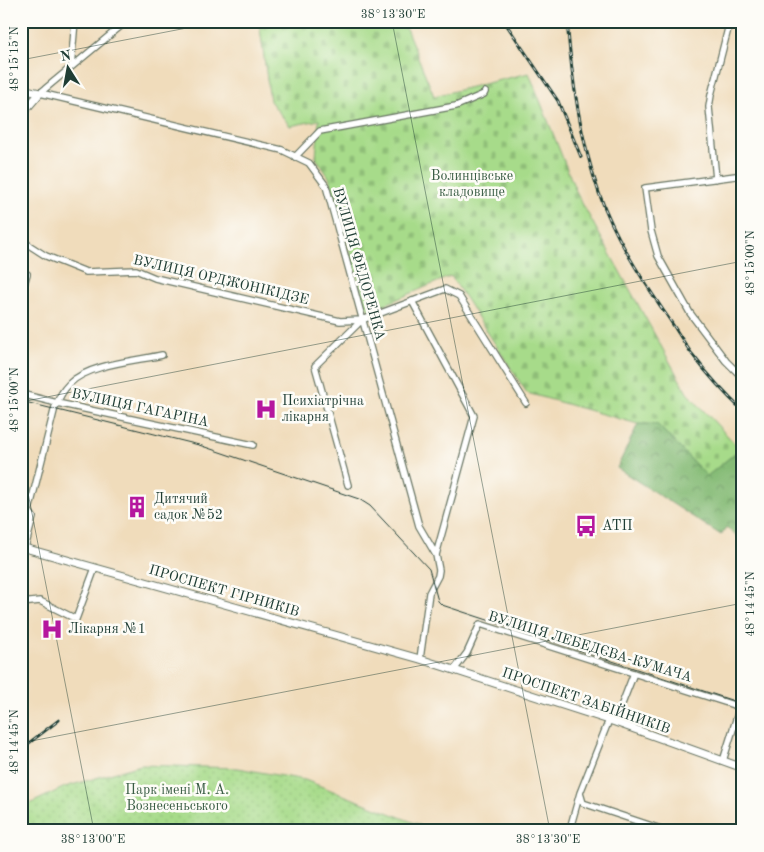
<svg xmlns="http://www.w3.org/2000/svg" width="764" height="852" font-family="'Old Standard TT',serif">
  <defs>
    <pattern id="forest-crowns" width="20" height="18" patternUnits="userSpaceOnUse" patternTransform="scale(1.25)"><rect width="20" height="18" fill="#85bb76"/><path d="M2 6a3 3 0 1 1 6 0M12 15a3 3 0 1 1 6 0" fill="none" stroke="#6c9962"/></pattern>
    <pattern id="cemetery-stones" width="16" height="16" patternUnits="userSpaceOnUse" patternTransform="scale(1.25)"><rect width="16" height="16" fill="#a7db8a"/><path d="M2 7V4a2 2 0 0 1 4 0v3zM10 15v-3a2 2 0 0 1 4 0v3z" fill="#8fbd78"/></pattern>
    <pattern id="park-dots" width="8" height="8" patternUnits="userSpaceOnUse" patternTransform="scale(1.25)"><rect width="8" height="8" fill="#a7db8a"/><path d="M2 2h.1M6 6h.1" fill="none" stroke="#8fbd78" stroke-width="1.8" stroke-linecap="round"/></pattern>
  </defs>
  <rect width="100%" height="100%" fill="#fdfcf7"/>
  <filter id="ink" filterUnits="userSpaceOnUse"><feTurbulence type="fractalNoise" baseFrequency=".02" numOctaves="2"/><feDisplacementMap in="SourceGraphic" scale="10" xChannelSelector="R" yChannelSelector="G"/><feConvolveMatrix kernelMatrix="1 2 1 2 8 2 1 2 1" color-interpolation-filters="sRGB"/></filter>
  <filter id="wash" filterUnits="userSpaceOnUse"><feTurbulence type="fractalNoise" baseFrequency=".0096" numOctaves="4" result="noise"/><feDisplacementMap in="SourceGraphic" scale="20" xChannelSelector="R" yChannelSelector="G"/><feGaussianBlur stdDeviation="1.12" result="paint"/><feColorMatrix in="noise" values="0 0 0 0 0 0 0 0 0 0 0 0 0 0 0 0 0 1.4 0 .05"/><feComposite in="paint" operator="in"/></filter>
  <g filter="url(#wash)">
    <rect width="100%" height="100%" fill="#f0dcbb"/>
    <path fill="url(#forest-crowns)" stroke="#527c55" d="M638,424H657L707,476L743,447V541L726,527L721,535L617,468Z"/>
    <path fill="url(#cemetery-stones)" stroke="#638c5f" d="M259,21H403L434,96L529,73L577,194L687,393L740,449L707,476L657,424H638L527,393L451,276L370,311L365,306L329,177L316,158L319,120L290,126L270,101Z"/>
    <path fill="url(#park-dots)" stroke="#638c5f" d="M141,765L237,768L305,780L420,825L426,831H21V808L65,787Z"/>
  </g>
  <g filter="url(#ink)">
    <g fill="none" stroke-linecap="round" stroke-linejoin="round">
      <g stroke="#687563" stroke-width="8">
        <path id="minor" d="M71,67L75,21
          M40,93L282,150L309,163L326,186L419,526L436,555L439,570L438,576L429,593L420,659
          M40,93L127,21
          M295,157L320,131L456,106L484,94L485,92
          M743,175L645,188L651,231L658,256L690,313L726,361L743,378
          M716,179L709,107L711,95L730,21
          M21,240L46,256L86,272L136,270L155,278L340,321L362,320
          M21,295L27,274
          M412,301L474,416L436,555
          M21,394L57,403L253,445
          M348,485L315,366L362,320L445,289L459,296L526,403
          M25,548L33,517L29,511L55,407C59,398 62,391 69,384C88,364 135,361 162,355
          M21,603L40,601L76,619L95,568
          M454,670L467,653L480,624L743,708
          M609,720L580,793L583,803L667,831
          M615,722L634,673
          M723,761L740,707
          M572,831L571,825L580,793
          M739,831L743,820"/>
      </g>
      <g stroke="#687563" stroke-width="9">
        <path id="major" d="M21,89L40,93L21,115
          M21,547L420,659L615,722L743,768"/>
      </g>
      <use href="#minor" stroke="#fff" stroke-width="5.5"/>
      <use href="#major" stroke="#fff" stroke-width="7"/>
      <path stroke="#1f3d34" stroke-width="1" d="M21,401L199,445L359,499L370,506L429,569L438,601L442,605L743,704"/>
      <g stroke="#1f3d34" stroke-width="3">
        <path id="rail" d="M504,21L558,101L581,157
          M567,21C572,80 580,138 599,193C614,235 638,273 663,310C673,324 682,340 692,354C708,375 725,394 743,411
          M21,749L59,720"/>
      </g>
      <use href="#rail" stroke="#fdfcf7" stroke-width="1" stroke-dasharray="4" stroke-linecap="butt"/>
    </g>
  </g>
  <path fill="none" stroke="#1f3d34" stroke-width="1" stroke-opacity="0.45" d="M392,21L550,831M21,60L223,21M21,402L743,261M21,457L94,831M21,743L743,603"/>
  <defs>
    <g id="hospital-bare" transform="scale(1.725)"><path d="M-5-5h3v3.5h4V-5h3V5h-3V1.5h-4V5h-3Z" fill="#b5179e" stroke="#fdfcf7" stroke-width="2.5" paint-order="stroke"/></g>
    <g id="building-bare" transform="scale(1.725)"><path d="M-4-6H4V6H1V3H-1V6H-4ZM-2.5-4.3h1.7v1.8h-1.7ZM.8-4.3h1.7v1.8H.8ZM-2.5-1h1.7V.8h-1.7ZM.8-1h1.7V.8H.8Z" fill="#b5179e" stroke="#fdfcf7" stroke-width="2.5" paint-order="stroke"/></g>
    <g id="bus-bare" transform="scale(1.725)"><path d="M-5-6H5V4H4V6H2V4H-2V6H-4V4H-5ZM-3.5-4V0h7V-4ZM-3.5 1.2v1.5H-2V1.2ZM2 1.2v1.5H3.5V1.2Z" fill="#b5179e" stroke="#fdfcf7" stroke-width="2.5" paint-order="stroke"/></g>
  </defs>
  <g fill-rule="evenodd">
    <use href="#hospital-bare" x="266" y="409"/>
    <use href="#building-bare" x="137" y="507"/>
    <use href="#bus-bare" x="586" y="526"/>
    <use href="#hospital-bare" x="52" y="629"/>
  </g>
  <g text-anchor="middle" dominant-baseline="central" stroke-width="5" stroke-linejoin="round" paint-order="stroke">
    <g font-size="14" fill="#3a5d45" stroke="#fdfcf7">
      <text x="472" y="176">Волинцівське<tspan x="472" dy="16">кладовище</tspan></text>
      <text x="177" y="790">Парк імені М. А.<tspan x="177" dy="16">Вознесеньського</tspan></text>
    </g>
    <g font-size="14" fill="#1f3d34" stroke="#fdfcf7">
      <text transform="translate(359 264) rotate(74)">ВУЛИЦЯ ФЕДОРЕНКА</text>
      <text transform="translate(221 280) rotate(13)">ВУЛИЦЯ ОРДЖОНІКІДЗЕ</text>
      <text transform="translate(140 408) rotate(12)">ВУЛИЦЯ ГАГАРІНА</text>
      <text transform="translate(224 591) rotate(16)">ПРОСПЕКТ ГІРНИКІВ</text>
      <text transform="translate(590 647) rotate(17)">ВУЛИЦЯ ЛЕБЕДЄВА-КУМАЧА</text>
      <text transform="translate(586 701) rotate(19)">ПРОСПЕКТ ЗАБІЙНИКІВ</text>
    </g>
    <g font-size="14" fill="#1f3d34" stroke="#fdfcf7" text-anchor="start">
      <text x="282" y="401">Психіатрічна<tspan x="282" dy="16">лікарня</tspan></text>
      <text x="154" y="499">Дитячий<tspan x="154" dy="16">садок №52</tspan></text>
      <text x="602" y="526">АТП</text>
      <text x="68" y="629">Лікарня №1</text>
    </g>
  </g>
  <rect width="764" height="852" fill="none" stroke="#fdfcf7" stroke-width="55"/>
  <g transform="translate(68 68) rotate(349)" stroke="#fdfcf7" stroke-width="4" paint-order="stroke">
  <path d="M0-4L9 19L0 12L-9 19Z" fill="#1f3d34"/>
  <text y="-8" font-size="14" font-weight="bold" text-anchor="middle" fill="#1f3d34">N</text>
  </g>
  <rect x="28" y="28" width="708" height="796" fill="none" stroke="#1f3d34" stroke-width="2"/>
  <g font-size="12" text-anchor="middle" fill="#1f3d34">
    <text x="393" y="18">38°13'30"E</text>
    <text transform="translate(14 59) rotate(-90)" y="4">48°15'15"N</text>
    <text transform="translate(750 263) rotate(-90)" y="4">48°15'00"N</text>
    <text transform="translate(14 400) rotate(-90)" y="4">48°15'00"N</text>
    <text transform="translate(750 604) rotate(-90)" y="4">48°14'45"N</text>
    <text transform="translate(14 742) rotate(-90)" y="4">48°14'45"N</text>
    <text x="93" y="843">38°13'00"E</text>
    <text x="548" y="843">38°13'30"E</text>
  </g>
</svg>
